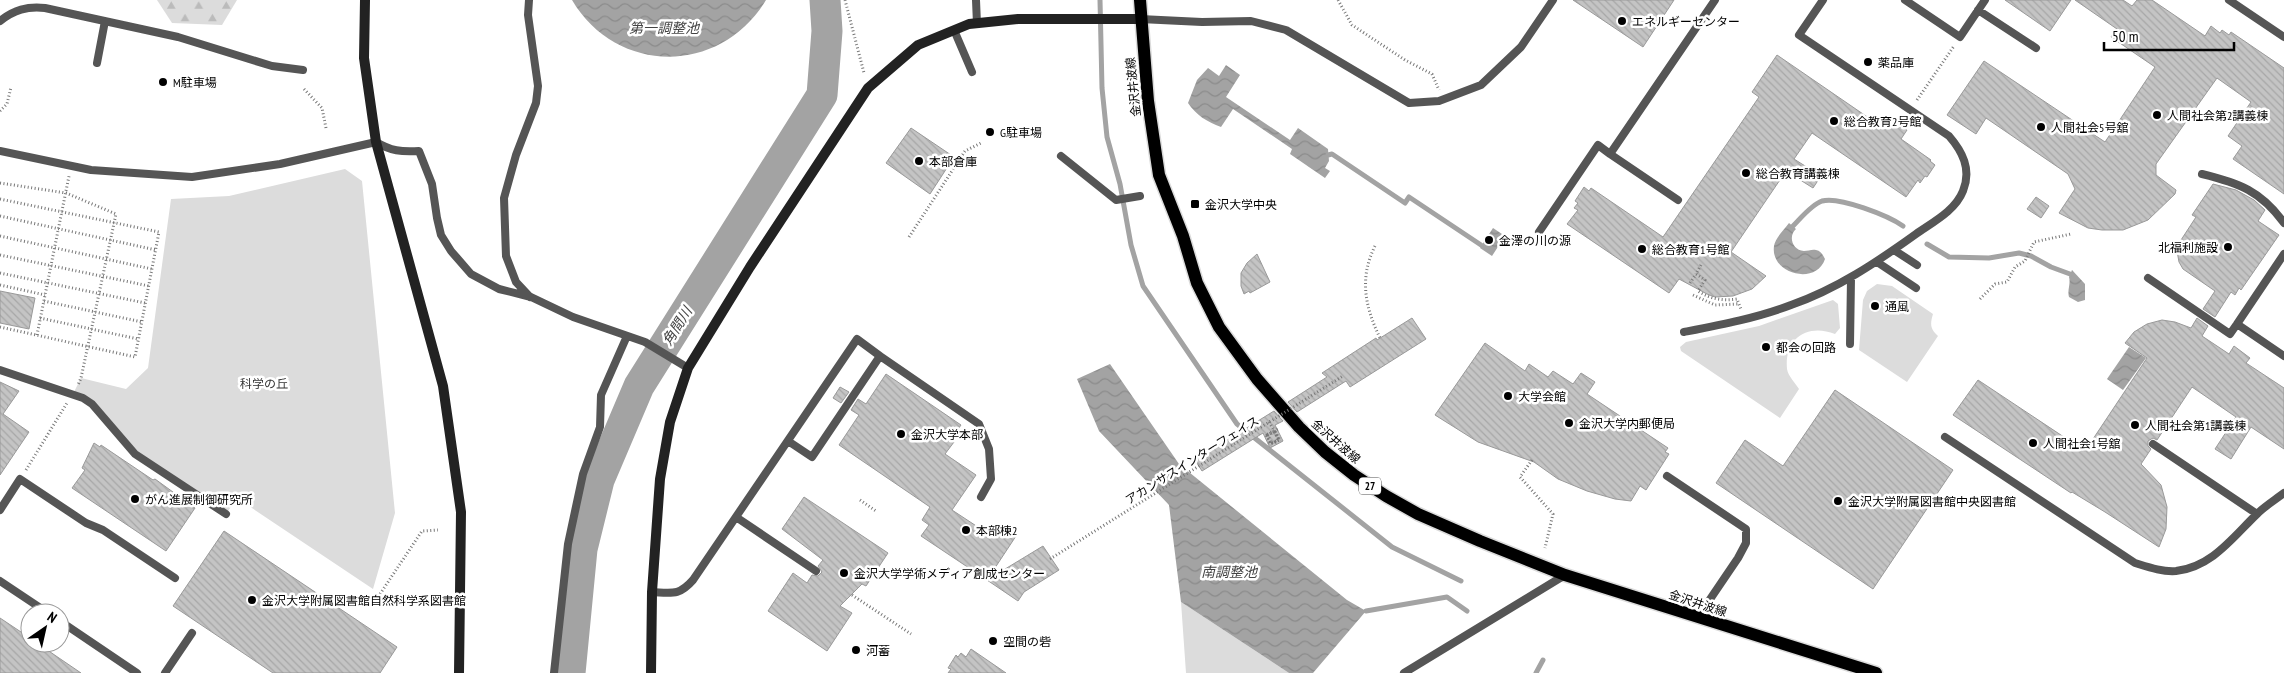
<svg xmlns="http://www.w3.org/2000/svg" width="2284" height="673" font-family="'PT Sans Narrow','Noto Sans JP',sans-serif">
  <defs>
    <pattern id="forest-firs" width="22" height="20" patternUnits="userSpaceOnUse" patternTransform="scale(1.25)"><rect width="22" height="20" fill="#dcdcdc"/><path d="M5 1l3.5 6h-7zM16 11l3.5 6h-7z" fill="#bbb"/></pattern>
    <pattern id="water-waves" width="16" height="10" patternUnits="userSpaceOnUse" patternTransform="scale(1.25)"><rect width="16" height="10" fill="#a3a3a3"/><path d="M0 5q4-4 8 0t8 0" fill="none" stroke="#8b8b8b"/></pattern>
    <pattern id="building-back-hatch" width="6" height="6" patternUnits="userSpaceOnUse" patternTransform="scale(1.25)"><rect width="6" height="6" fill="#c4c4c4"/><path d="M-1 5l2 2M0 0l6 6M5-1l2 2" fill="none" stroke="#a7a7a7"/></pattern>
  </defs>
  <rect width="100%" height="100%" fill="#fff"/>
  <path fill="#dcdcdc" d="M345,169L362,181L395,513L373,589L237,498L226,514L135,454L99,413L73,394L81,378L126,389L148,368L171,199L229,196Z
    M1877,284L1892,286L1933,314C1930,324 1930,329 1938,336L1907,382L1859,350L1863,300L1867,291Z
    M1833,300L1838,304L1840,328L1835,334C1808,323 1784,338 1787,369C1788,376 1796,384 1799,389L1780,418L1681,351L1680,347L1686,342L1759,326Z
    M1181,602L1289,673H1186Z"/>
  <path fill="url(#forest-firs)" d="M157,0H237L222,25L172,23Z"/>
  <path fill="url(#water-waves)" d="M572,0H766C721,75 617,76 572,0Z
    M1226,65L1240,75L1226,97L1290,140L1298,128L1328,149L1329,161L1325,168L1330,171L1325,178L1290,154L1292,149L1233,109L1221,127C1207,122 1196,115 1188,103L1197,80L1208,68L1219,76Z
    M1789,223L1796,229C1788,236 1792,250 1804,251C1808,251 1812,249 1816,250C1821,251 1823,255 1825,259C1816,286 1770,274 1774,246C1775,238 1784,230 1789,223Z
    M1493,228L1505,236L1492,256L1480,248Z
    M2072,270L2085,284V300L2078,302L2069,297C2067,290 2071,284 2069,277Z
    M2129,347L2146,358L2123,390L2107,379Z
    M1110,364L1179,464L1347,600L1366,611L1313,673H1289L1181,602L1169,505L1099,431L1077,379Z"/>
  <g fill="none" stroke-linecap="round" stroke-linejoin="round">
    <path stroke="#a3a3a3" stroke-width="5" d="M1100,0L1102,88L1107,137L1120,184L1131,245L1143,286L1237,424L1392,547L1461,581
      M1328,155L1332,154L1405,203L1409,197L1481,245
      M1793,226C1801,218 1811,205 1822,201C1839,196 1889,216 1903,226
      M1927,244L1949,257L1989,258L2019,253L2031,256L2051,267L2070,274
      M1366,611L1447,597L1467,611
      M1536,673L1543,660"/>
    <path stroke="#a3a3a3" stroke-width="31" d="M570,673L582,549L599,480L639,386L822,95L827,31L825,0"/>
  </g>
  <path fill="url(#building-back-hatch)" stroke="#999" d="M1573,0H1674L1643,47Z
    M2005,0H2071L2050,31Z
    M2075,0H2123L2132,6L2137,0H2152L2205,36L2211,26L2220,33L2222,30L2229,35L2231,32L2284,68V194L2233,159L2242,146L2228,136L2251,102L2217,78L2156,164V175L2176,190L2175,194L2148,220L2123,230H2102L2088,228L2059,213L2075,189L2068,174L1986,118L1976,134L1947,115L1984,61L2105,142L2155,67L2111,37L2117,29Z
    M1777,55L1882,127L1889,117L1907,130L1901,139L1931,160L1930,161L1935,165L1927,177L1925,176L1920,183L1918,180L1906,197L1812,133L1794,159L1821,176L1813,188L1786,171L1731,252L1766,276L1752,289L1733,296L1715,297L1707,294L1679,279L1669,293L1567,224L1578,210L1574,208L1578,203L1575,201L1584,187L1589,191L1591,188L1663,237L1759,97L1752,92Z
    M911,128L954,157L930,194L886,163Z
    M2213,184L2236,190L2254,200L2265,210L2258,221L2279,235L2241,290L2239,288L2235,295L2231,292L2215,317L2203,309L2215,291L2183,269L2179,262L2177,251L2181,240L2196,217L2192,215Z
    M2036,197L2049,206L2041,218L2027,209Z
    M1257,254L1270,282L1250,293L1249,291L1244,294L1241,286V273L1247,263Z
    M0,291L35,298L29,329L0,323Z
    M1412,318L1426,339L1350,387L1346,381L1297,412L1288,402L1327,377L1322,373L1376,338L1377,340Z
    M2197,318L2208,326L2202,336L2229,354L2234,346L2250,358L2246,363L2284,388V449L2251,427L2231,459L2215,449L2236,417L2192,387L2157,440L2153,438L2148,441V446L2151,449L2141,464L2161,485L2167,507L2166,529L2159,547L2105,512L2072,492L2071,493L1953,415L1978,380L2085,451L2147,358L2125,343L2134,332L2147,324L2162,320L2175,322L2191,328Z
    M1485,343L1525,371L1529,364L1548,377L1553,371L1573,384L1581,373L1595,382L1587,394L1668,448L1665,452L1669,454L1646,490L1640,486L1631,501L1615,499L1587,491L1558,479L1534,462L1478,442L1435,415Z
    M886,374L961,425L951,439L954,442L945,454L976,475L952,510L990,535L997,524L1016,536L987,580L921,536L929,525L922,520L930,507L839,445L859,415L851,410L858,399L866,404Z
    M0,382L19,391L3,414L29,432L0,475Z
    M840,387L849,392L841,403L833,398Z
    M1835,390L1953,470L1873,589L1716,483L1745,440L1783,466Z
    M1274,411L1283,421L1275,425L1283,441L1270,448L1263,433L1202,471L1195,460Z
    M94,443L100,447L101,445L153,480L155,479L195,508L166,551L72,488L85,470L82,468Z
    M804,497L888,553L866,586L862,584L840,606L852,613L827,651L768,611L793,573L807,583L812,575L818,576L822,572L818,566L823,560L782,529Z
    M224,531L397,647L380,673H273L173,606Z
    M1043,546L1059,570L1024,592L1018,601L987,580Z
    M0,618L30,638V643H37L81,673H0Z
    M971,649L1006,673H948L951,669L948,668L956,655L958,657L961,653L966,657Z"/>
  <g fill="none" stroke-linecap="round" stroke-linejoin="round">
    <g stroke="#dbdbdb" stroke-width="15">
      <path id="primary" d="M1140,0L1148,101L1159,175L1183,236L1197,283L1219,327L1257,379L1299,427L1325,452L1354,475L1386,496L1418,514L1480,541L1565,575L1876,673"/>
    </g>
    <path stroke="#777" stroke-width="3" stroke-dasharray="1 2.5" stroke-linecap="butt" d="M845,0L864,73
      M1338,0L1352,25L1405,60L1432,74L1439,90
      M304,89L322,108L326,128
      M1917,100L1954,46
      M0,111L7,104L11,87
      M0,183L66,193L116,214L81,378L78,385
      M0,199L159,232L135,357L0,327
      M0,216L156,250
      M0,236L152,269
      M909,237L965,151L981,143
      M1375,246C1359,278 1365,307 1380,338
      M0,255L149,286
      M1701,265L1696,274L1705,280L1698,291C1710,299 1723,301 1737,299L1741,309
      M0,273L145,303
      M1690,283L1696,274
      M0,285L45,295
      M1693,295L1715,305L1739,304
      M1980,299L1995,284L2007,282L2015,267L2025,261L2034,242L2071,234
      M44,301L142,322
      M40,318L138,339
      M37,335L69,176
      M1275,432L1278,440L1271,443L1268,435L1275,432L1279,440L1271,444L1267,435L1275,431L1280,440L1270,444L1266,435L1278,429
      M1532,460L1520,477L1553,514L1545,548
      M26,470L67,403
      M860,500L876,511
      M380,594L422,531L438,530
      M852,595L911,634"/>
    <path stroke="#555" stroke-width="8" d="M529,0L528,15L538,86L536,103L516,155L504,198L506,256L516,282L530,297
      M976,0L977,24
      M1905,0L1960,37L1985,0
      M2229,0L2284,37
      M1978,10L2036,48
      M1140,19L1202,22L1251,21L1286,30L1409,103L1439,101L1481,85L1521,47L1553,0
      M0,21C14,10 27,6 45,8L178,37L272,66L303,70
      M954,30L972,72
      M97,63L105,21
      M0,151L91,170L192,177L280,164L376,142C391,151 401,152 419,151L432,184L437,218L441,235L451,251L471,274L499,289L531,297L573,317L645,342L688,368
      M1061,156L1116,200L1140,196
      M2202,174C2239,183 2261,191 2284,223
      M1678,200L1610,154L1715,0
      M1539,232L1598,145L1610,154
      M1894,250L1917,265
      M1877,262L1916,288
      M2148,278L2230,334L2237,324L2284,356
      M2237,324L2284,254
      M1684,332C1720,325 1757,318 1791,305C1837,289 1877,262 1916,234C1933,222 1955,211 1963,191C1972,169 1962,151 1949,136L1799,35L1823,0
      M1850,344L1851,278
      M880,356L979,424L989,449L991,479L981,497
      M0,370L83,398L92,404L135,454L226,514
      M1945,437L2135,563C2148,567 2162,572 2176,571C2212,567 2233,537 2257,514C2265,506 2275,500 2284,493
      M2153,444L2257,514
      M1667,476L1746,529V543L1738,558L1698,617
      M0,510L20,479L86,523L103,530L175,578
      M736,517L816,571
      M0,581L48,613
      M652,592C672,593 679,596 693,580L857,339L880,356L812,457L788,441
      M60,621L137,673
      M165,673L192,633
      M554,673L568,544L583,474L600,427L601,395L627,336
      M1404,673L1565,575"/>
    <path stroke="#222" stroke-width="10" d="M365,0L364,58L376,142L443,386L461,512L459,673
      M651,673L652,592L660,479L670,422L688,368L750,267L868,88L918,45L969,24L1018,19H1140"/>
    <use href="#primary" stroke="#000" stroke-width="12"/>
    <path stroke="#777" stroke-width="3" stroke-dasharray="1 2.5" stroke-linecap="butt" d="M1269,422L1275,432
      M1050,559L1343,376"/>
  </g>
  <g fill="#000" stroke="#fff" stroke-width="2">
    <circle cx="1622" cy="21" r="5"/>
    <circle cx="1868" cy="62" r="5"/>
    <circle cx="163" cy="82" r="5"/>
    <circle cx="2157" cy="115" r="5"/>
    <circle cx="1834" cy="121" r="5"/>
    <circle cx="2041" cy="127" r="5"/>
    <circle cx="990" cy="132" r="5"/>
    <circle cx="919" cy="161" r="5"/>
    <circle cx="1746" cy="173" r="5"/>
    <rect x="1190" y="199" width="10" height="10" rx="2.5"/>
    <circle cx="1489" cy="240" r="5"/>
    <circle cx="2228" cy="247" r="5"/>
    <circle cx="1642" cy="249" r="5"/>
    <circle cx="1875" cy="306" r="5"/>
    <circle cx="1766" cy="347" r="5"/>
    <circle cx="1508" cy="396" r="5"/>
    <circle cx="1569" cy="423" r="5"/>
    <circle cx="2135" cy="425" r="5"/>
    <circle cx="901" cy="434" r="5"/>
    <circle cx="2033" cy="443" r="5"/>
    <circle cx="135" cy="499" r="5"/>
    <circle cx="1838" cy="501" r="5"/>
    <circle cx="966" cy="530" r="5"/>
    <circle cx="844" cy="573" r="5"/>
    <circle cx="252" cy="600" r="5"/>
    <circle cx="993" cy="641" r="5"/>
    <circle cx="856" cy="650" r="5"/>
  </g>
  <g text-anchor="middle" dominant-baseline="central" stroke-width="5" stroke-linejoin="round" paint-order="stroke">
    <rect fill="#fff" stroke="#4c4c4c" stroke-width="1" x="1359" y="477.5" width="22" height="17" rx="4"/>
    <g font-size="11" font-weight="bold" fill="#000">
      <text x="1370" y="486">27</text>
    </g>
    <g font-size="12" fill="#000" stroke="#fff" text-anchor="start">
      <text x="1632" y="21">エネルギーセンター</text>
      <text x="1878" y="62">薬品庫</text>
      <text x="173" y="82">M駐車場</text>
      <text x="2167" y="115">人間社会第2講義棟</text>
      <text x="1844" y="121">総合教育2号館</text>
      <text x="2051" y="127">人間社会5号舘</text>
      <text x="1000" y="132">G駐車場</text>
      <text x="929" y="161">本部倉庫</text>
      <text x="1756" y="173">総合教育講義棟</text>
      <text x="1205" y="204">金沢大学中央</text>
      <text x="1499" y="240">金澤の川の源</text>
      <text x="2218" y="247" text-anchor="end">北福利施設</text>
      <text x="1652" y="249">総合教育1号館</text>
      <text x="1885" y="306">通風</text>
      <text x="1776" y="347">都会の回路</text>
      <text x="1518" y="396">大学会館</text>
      <text x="1579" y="423">金沢大学内郵便局</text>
      <text x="2145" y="425">人間社会第1講義棟</text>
      <text x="911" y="434">金沢大学本部</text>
      <text x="2043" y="443">人間社会1号舘</text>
      <text x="145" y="499">がん進展制御研究所</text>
      <text x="1848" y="501">金沢大学附属図書館中央図書館</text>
      <text x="976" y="530">本部棟2</text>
      <text x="854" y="573">金沢大学学術メディア創成センター</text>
      <text x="262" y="600">金沢大学附属図書館自然科学系図書館</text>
      <text x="1003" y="641">空間の砦</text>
      <text x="866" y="650">河蓄</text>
    </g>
    <g font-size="12" fill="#000" stroke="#fff">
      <text transform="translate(1133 87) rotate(-96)">金沢井波線</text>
      <text transform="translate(1336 441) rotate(41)">金沢井波線</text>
      <text transform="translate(1192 460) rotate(-32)">アカンサスインターフェイス</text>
      <text transform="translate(1698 603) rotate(18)">金沢井波線</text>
    </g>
    <g font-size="12" fill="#333" stroke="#fff">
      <text x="264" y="383">科学の丘</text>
    </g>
    <g font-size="14" font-style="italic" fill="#444" stroke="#fff">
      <text x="664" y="28">第一調整池</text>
      <text transform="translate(677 326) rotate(-58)">角間川</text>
      <text x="1229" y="572">南調整池</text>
    </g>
  </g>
  <g transform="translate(45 628) rotate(34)"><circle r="24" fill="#ffffff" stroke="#999999"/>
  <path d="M0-4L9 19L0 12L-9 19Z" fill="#000000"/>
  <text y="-8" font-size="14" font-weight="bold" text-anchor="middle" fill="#000000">N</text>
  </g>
  <path d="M2104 42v8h130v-8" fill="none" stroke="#000000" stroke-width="2.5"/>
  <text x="2112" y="42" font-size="15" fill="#000000" stroke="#ffffff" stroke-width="4" paint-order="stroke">50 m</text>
</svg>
